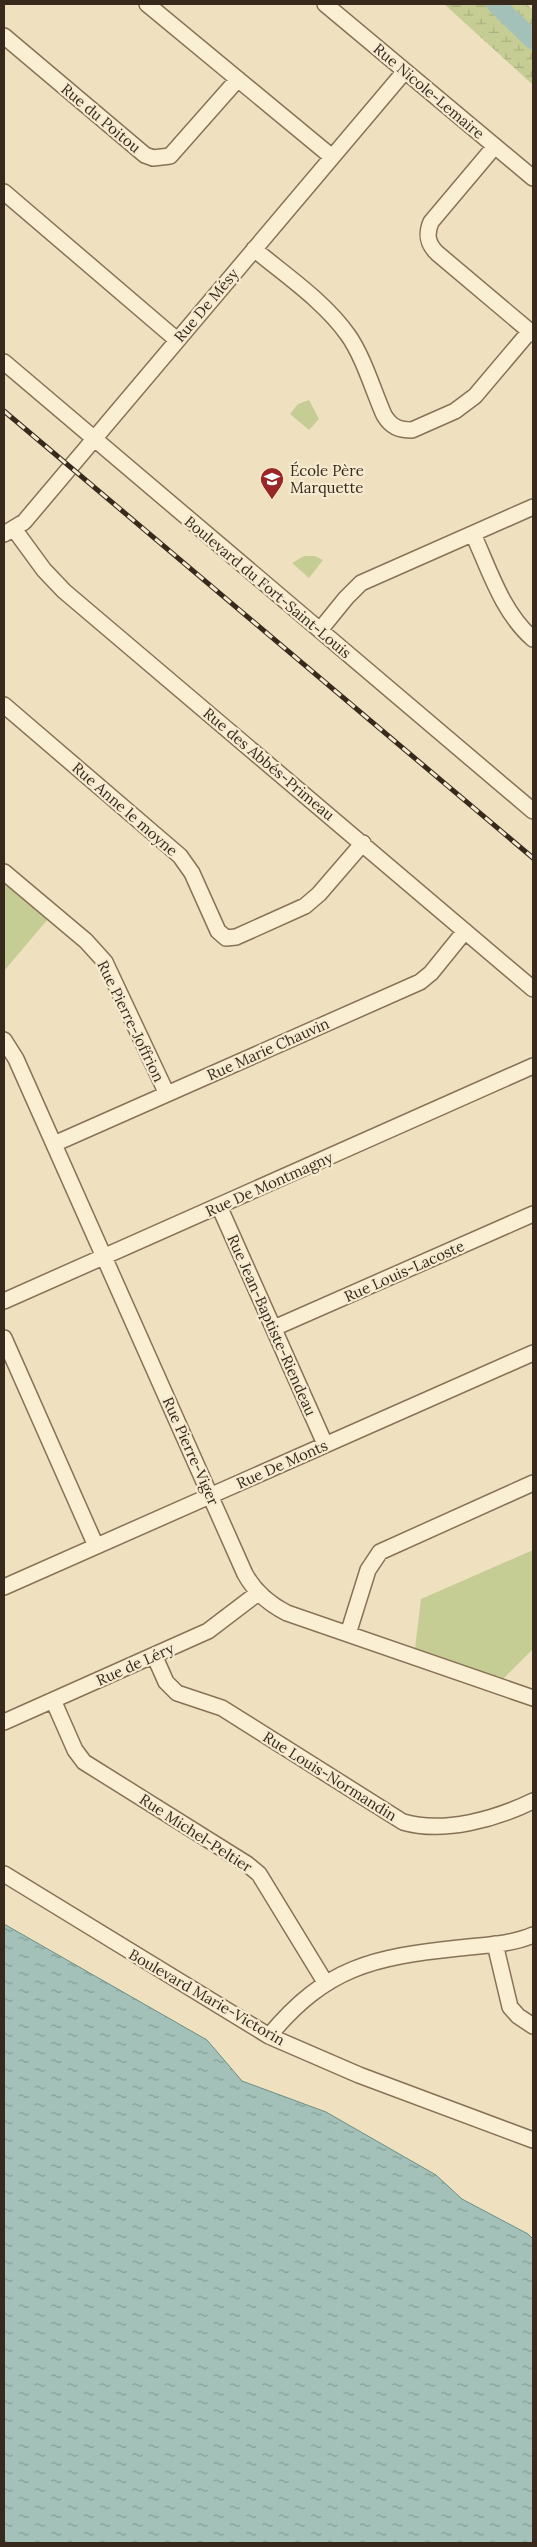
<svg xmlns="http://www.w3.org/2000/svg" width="537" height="2547" font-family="Lora,serif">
  <defs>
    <pattern id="wetland-marsh" width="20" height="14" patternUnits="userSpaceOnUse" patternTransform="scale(1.25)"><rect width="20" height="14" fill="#c6cd94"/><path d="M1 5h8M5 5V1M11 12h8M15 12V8" fill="none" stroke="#abb07f"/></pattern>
    <pattern id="water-ripples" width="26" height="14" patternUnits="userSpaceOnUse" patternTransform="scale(1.25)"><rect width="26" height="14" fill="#a3c1b8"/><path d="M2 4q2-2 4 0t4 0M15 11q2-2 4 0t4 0" fill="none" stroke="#869d95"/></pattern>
  </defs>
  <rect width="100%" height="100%" fill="#efe1c0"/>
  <path fill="url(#wetland-marsh)" d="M444,4H527L533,10V85Z"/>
  <path fill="#c6cd94" d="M309,400L319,419L309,430L290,414L298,404Z
    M304,556H315L323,560L309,578L292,563Z
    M4,882L48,919L4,971Z
    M533,1550V1649L503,1679L415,1648L421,1599Z"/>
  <path fill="url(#water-ripples)" stroke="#6a8f86" d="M4,1924L207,2040L242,2081L326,2112L436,2175L462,2199L528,2234L533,2239V2543H4Z"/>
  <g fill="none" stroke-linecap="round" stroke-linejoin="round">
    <path stroke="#a3c1b8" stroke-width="19" d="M496,4L533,40"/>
    <g stroke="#887257" stroke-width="18">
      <path id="minor" d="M147,4L332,157
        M325,4L533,178
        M4,36L145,155L153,158L170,156L238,79
        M495,146L431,222C426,234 427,243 437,253L533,334
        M4,192L177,340
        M254,249C285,275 324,301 348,335C363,356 373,390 384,415C391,427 399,430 412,430L455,411L475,396L530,331
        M4,362L533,811
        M14,529L44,570L64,591L533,989
        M4,534L24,522L405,71
        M473,534C490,571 502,612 533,639
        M320,630L346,598L361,583L533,507
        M4,705L180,856L192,873L218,931L226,938L236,937L305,906L319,894L363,843
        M4,872L86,941L105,962L167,1094
        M4,1040L16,1059L245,1574C255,1592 269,1604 287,1613L533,1698
        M54,1144L420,982L431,973L465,931
        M219,1206L325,1444
        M4,1301L533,1066
        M274,1328L533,1214
        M4,1338L96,1546
        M4,1587L533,1353
        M348,1634L368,1570L380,1552L533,1483
        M154,1655L166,1682L177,1693L222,1708L403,1822C444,1834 496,1819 533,1801
        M53,1700L75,1750L84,1762L247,1864L259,1874L325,1982
        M4,1722L208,1631L258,1593
        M4,1874L269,2036L359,2075L533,2140
        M495,1944L510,2007L518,2016L533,2026
        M269,2036C326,1967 373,1957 459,1948C483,1945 510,1945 533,1935"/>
    </g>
    <use href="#minor" stroke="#faeed3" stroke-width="15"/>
    <g stroke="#372a1c" stroke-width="5">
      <path id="rail" d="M4,411L533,858"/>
    </g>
    <use href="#rail" stroke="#f6ebd0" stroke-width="3" stroke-dasharray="9" stroke-linecap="butt"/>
  </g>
  <defs>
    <g id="school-pin" transform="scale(1.25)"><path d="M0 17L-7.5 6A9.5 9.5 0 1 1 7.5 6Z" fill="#992626" stroke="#f6ebd0"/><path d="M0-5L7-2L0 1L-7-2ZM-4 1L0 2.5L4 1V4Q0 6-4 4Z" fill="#fff"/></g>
  </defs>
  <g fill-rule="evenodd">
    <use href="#school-pin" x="272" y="479"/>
  </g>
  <g text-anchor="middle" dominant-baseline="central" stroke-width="4.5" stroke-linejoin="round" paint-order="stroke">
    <g font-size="15" fill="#372a1c" stroke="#f6ebd0">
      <text transform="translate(429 91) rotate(40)">Rue Nicole-Lemaire</text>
      <text transform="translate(101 118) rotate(40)">Rue du Poitou</text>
      <text transform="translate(206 305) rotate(-50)">Rue De Mésy</text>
      <text transform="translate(268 587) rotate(40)">Boulevard du Fort-Saint-Louis</text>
      <text transform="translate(269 764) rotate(40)">Rue des Abbés-Primeau</text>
      <text transform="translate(125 809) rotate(41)">Rue Anne le moyne</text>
      <text transform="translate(131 1021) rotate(64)">Rue Pierre-Joffrion</text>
      <text transform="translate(268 1049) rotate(-24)">Rue Marie Chauvin</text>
      <text transform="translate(269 1184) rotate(-24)">Rue De Montmagny</text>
      <text transform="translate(404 1271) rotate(-24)">Rue Louis-Lacoste</text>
      <text transform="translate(272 1325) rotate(66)">Rue Jean-Baptiste-Riendeau</text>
      <text transform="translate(191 1451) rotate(66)">Rue Pierre-Viger</text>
      <text transform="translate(282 1464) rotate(-24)">Rue De Monts</text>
      <text transform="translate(135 1664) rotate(-24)">Rue de Léry</text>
      <text transform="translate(330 1776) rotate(32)">Rue Louis-Normandin</text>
      <text transform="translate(196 1833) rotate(33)">Rue Michel-Peltier</text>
      <text transform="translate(207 1997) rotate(30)">Boulevard Marie-Victorin</text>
    </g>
    <g font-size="15" fill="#372a1c" stroke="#f6ebd0" text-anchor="start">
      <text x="290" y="470">École Père<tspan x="290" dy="17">Marquette</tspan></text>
    </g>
  </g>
  <rect width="537" height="2547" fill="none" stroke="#372a1c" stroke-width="10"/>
</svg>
